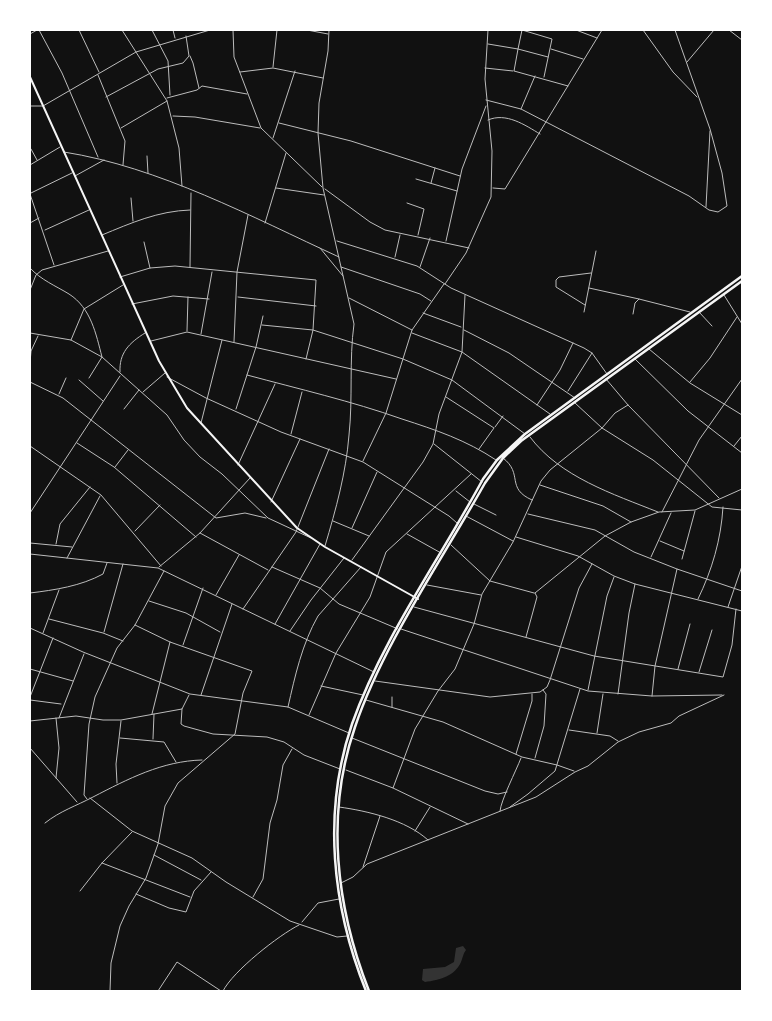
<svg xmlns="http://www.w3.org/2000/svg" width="772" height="1021" font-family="Lora,serif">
  <rect width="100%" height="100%" fill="#111"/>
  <path fill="#333" d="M463,946L466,950C463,954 463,957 461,962C455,976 440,980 425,982L422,980L423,969L445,967L454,962L456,948Z"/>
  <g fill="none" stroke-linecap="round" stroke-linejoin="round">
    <path stroke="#bcbcbc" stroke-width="1" d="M39,30L62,73L98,157
      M79,30L99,72
      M122,30L167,101L179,148L182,186
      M152,30L168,61L170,95
      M173,30L175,38
      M233,30L234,57L261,128L322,187
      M307,30L328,34
      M522,30L552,39L544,77
      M522,30L518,49L548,57
      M576,30L597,38
      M643,30L673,72L697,97
      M729,30L742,40
      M30,34L37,30
      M488,44L518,49L514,71L568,86
      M551,49L583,59
      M190,56L193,63L199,88
      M687,62L714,30
      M273,67L277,30
      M485,68L513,71
      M240,72L273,68L323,78
      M98,75L125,141L123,165
      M106,97L158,69L183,63L189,56L186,36
      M167,98L197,90L202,86L247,94
      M486,100L521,109L689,196L709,210L718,212L727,206L722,173L710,129L675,30
      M30,106H43L136,52L210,30
      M521,109L535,76
      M173,116L195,117L260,128
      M488,120C506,112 525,125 540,134
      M279,123L351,141L460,176
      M121,128L167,101
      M273,138L295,71
      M31,149L37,160
      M64,152C159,167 252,217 339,257
      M147,156L148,173
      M30,165L60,147
      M75,176L104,160
      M416,179L457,191
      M431,183L435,168
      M276,188L324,195
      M493,188L505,189L602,30
      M325,189L370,222L385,230L469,248
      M31,193L72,173
      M30,194L54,265
      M131,198L133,221
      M407,203L424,209L418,235
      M706,207L710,131
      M30,223L39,218
      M265,223L286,153
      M45,230L89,210
      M102,235C131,223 158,211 190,210
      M337,241L417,266L451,288L584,348L592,353L607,374
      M446,241L462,169L486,106
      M144,242L150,268
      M320,248L343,276
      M395,257L400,235
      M190,267L191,193
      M341,267L420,294L431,301
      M420,267L430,238
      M30,268C41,280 56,286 69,294C91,308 96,334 102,357L89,378
      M120,277L150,268L175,266L316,280L313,330L306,359
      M445,284L466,253L491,197L492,151L485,79L488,30
      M589,288L639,299
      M30,290L36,275L42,270L108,251
      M724,295L742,324
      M238,297L316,306
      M349,298L412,330
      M132,304L173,296L209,299
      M585,305L556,287V280L559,277L591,273
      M584,312L596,251
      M699,312L712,326
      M423,313L461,327
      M633,314L635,303L639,299L690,312
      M262,325L313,330L403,359L452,380L525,434
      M464,330L509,353L575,398
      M187,331L188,297
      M30,333L71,340L102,357L167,415L184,440L200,457L222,474L268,518L311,538
      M412,333L462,352L550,414
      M201,334L212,272
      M71,340L84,309L123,285
      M151,341L187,332L396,379
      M234,342L237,272L248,215
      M649,349L690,383L742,415
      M635,359L688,411L742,453
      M30,363L31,351L38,336
      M120,372C119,353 129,343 145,333
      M247,375C299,389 351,401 402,419C436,430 466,440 496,460
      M167,377L206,398L281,432L363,462L449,516L457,523
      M606,379L628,405L719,498
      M79,380L103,401
      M30,382L63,398L216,518L245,513L266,518
      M690,382L710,358L737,317
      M568,391L592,353
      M143,392L165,373
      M59,394L66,378
      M446,397L494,428L479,449
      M575,403L602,428L653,460L712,507L742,510
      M537,405L560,370L573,343
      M124,409L139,390
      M236,409L256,347L263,316
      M201,423L222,340
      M495,427L503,416
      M291,434L302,392
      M530,437C560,477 613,494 658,512
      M77,443L114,467L196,537
      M434,444L482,482
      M30,446L101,495L161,566
      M734,446L742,436
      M503,458C524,474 505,488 532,500
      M363,461L386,413L412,330L444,284
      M238,465L275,384
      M115,467L128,450
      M540,485L603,506L631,522
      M456,491L470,502
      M271,502L300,439
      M474,504L496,515
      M662,512L699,440L742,379
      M30,513L120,376
      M528,514L595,530L634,552L677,569
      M466,516L513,541
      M333,521L369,536
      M352,528L377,472
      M135,531L160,505
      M200,533L268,570
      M407,534L441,553
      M516,537L578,556L614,576L635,584L742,611
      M660,541L684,551
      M30,543L72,547
      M56,544L60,524L90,487
      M451,545L490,581L534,593
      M325,546C336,509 346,473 349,435C353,398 349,360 354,324L323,188L318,133L319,103L328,51L329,30
      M30,554L158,568L374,672
      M651,557L671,513
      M67,558L100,496
      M682,559L695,511
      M352,560L423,462L433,444L439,414L462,352L465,295
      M159,567L200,533L250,478
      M272,567L320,588L339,604L398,629
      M427,585L481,595
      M30,593C55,590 81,586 103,574L107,563
      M535,593L605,536L631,522L659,512L695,510L742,489
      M216,595L239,555
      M698,599C712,570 721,540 723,507
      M149,601L186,613L220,632
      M414,607L594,656L723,677L732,645L736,609
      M728,607L742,566
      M243,609L296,532L329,449
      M49,619L103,633L123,641
      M275,624L320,544
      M30,628L83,652L190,694L288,707L349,733
      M401,629L588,691L652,696L722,695
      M290,631L311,600L344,558
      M104,632L123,564
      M43,633L59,590
      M526,637L537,597L535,593
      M183,645L203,588
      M30,669L73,681
      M678,669L690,624
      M699,672L712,630
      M375,681L490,697L540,692L547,687L550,680L579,588L592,564
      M321,686L363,695
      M588,690L607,596L614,577
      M618,694L629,613L635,584
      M201,695L232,604
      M652,696L655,666L677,569L742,591
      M30,697L53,638
      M30,700L61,704
      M366,700L443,722L522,757L557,765L574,771
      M288,707C295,676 302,644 318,616L361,567
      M392,707V697
      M182,709L181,724L184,726L213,734L267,737L284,742L304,755L340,769
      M152,714L170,642
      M309,715L336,653L370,597L386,552L471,474
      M56,718L59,748L56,778
      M59,718L84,654
      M30,721L76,716L103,720H121L182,709L189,695
      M569,730L610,736L618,741
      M597,733L603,694
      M120,738L164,742L176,762
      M352,738L485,791L498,794L507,792
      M153,739L154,714
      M30,748L77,802
      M516,754L532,701V694
      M535,758L544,726L546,694L543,690
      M346,770L393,788L415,729L438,691L455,669L474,624L482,594L513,542L541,481L550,470L602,428L615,413L628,405
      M117,783L116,764L121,721
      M393,788L468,824
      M90,798L132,831L192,858L226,882L290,921L337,937L347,936
      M87,799L84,795L89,724L95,697L117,648L135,625L164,571
      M339,807C368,811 406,820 428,840
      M510,807L528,794L555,771L580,689
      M500,811C501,800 516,771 521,758
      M45,823C60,811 76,806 93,797C128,779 162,761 202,760
      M415,831L430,807
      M154,855L201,880
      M102,863L190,897
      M363,867L380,816
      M341,883L353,877L367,864L536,797L575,772L588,766L618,742L639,732L671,723L679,716L724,695
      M80,891L102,863L132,832
      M136,894L169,908L186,912L194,891L211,872
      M253,897L263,879L270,823L277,800L283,765L292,749
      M302,922L318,903L339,899
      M110,991L111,963L120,926L129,906L146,878L158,844L165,806L178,783L235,734L243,693L252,671L170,642L135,625
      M158,991L177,962L221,991
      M223,991C233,971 279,935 299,925"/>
    <path stroke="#f5f5f5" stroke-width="2" d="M30,77L159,361L187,408L297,528L325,547L418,599"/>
    <path stroke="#f5f5f5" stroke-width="2.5" d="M366,991C332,906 322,812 352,724C382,639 440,559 483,479L497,460L525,434L742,276
      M369,991C336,907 325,814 355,727C383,644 442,560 485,483L503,458L521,441L742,281"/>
  </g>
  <rect width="772" height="1021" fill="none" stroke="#ffffff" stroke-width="62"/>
</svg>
